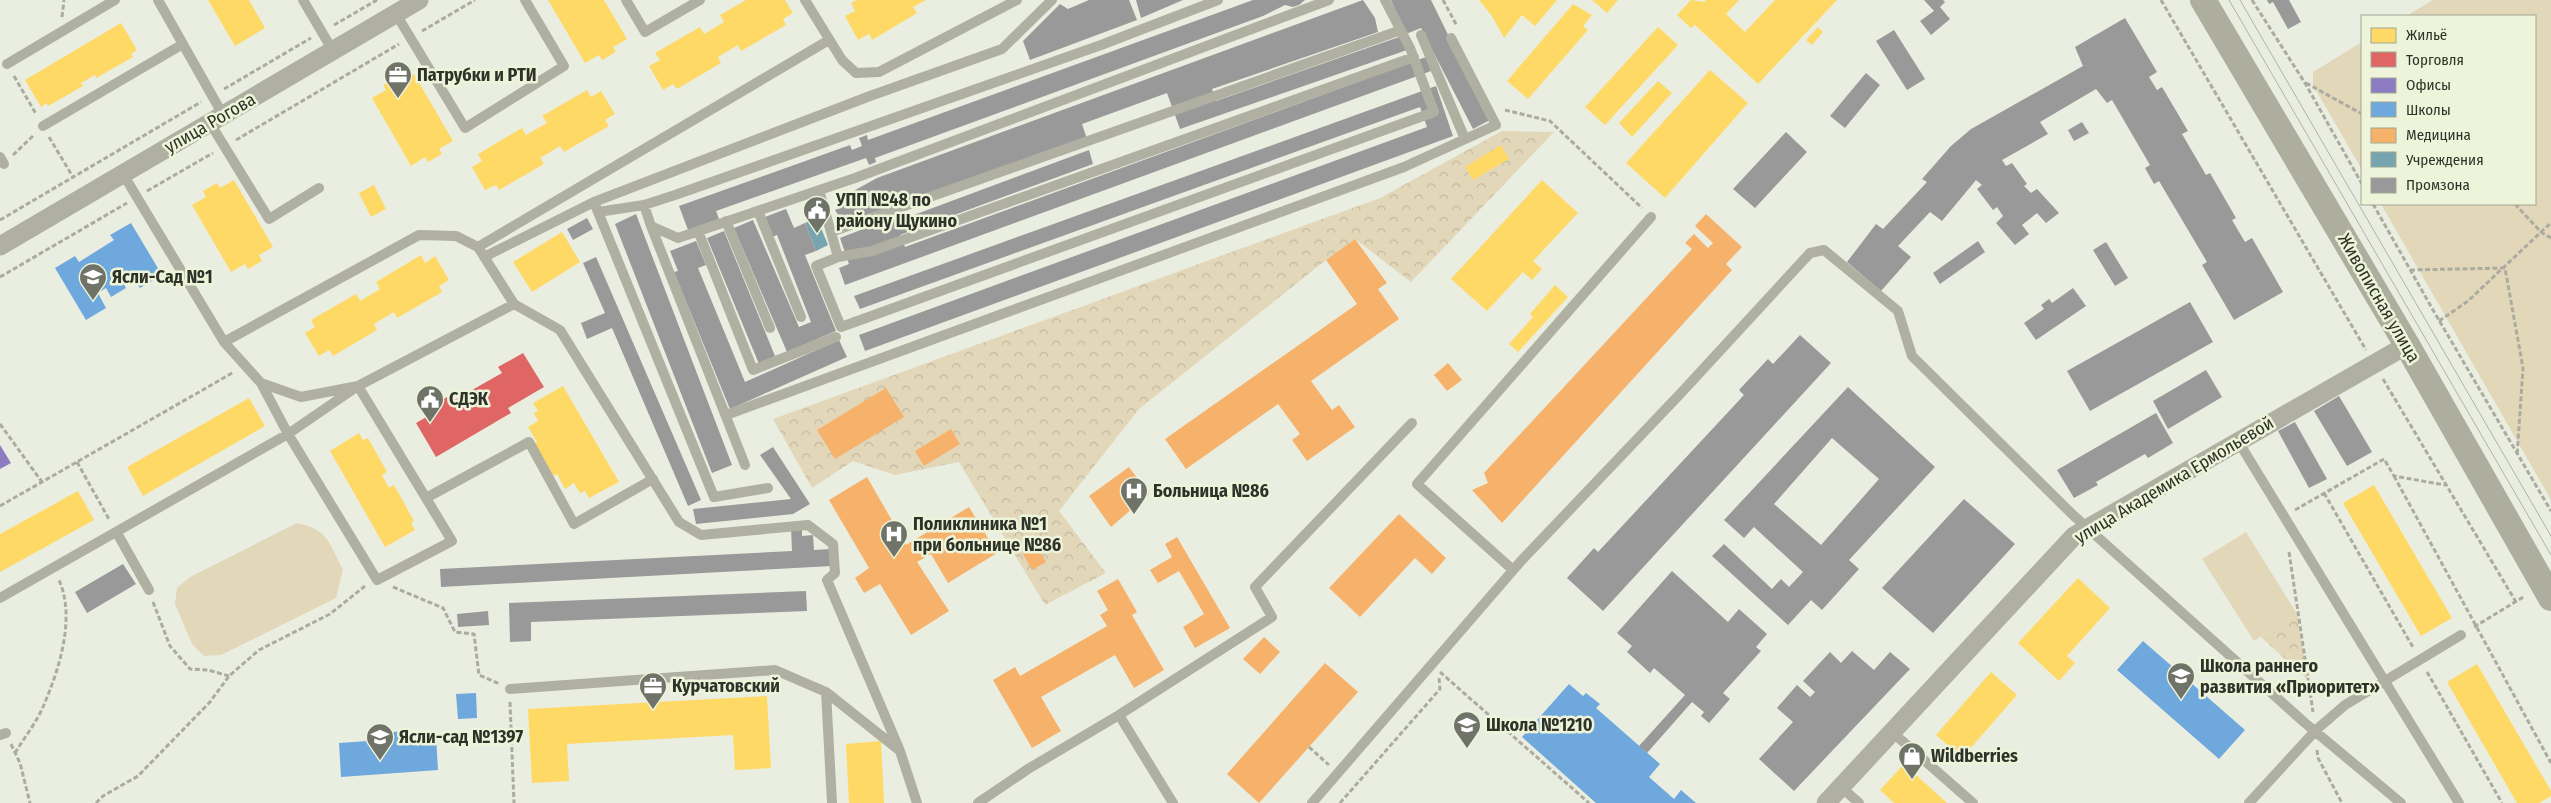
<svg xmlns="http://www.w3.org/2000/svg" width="2551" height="803" font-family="'Fira Sans Condensed',sans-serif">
  <defs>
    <pattern id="forest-crowns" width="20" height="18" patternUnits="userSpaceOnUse" patternTransform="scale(1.25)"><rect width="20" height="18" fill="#e3d7ba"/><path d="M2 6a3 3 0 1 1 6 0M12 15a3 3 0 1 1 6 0" fill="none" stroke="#c3b9a0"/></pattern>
  </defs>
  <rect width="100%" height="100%" fill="#eaeee0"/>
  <path fill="#e3d7ba" d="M2433,0H2551V500L2381,204H2535V16H2406Z
    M2362,42V170L2313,85V72Z
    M297,523C329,530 329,543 343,570L336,598L221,655L204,656L192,644L175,604L177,588L190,577Z
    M2246,532L2297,614L2254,641L2202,559Z"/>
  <path fill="url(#forest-crowns)" d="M1502,131L1554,132L1411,282L1355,239L1326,260L1139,409L1059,511L1106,573L1045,605L959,462L895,475L853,461L812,488L773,419L1380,198Z
    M2297,614L2308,680L2261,637Z"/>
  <path fill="#ffd966" d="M208,0H249L265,28L235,46Z
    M548,0H604L627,39L613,47L616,52L602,60L599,55L585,63Z
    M746,0H785L793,13L783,19L786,25L741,51L738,45L718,57L721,63L677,89L673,84L663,90L649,66L660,60L655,53L700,27L704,34L724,22L720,15Z
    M857,0H926L913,7L917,13L872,40L869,34L858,40L845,16L855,11L851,3Z
    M1479,0H1557L1535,26L1522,15L1504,38L1492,16Z
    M1592,0H1618L1607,13Z
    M1691,0L1704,2L1706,0H1739L1726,14L1745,32L1775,0H1837L1758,84L1695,25L1691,28L1677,15Z
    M1573,4L1592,15L1583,26L1588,30L1528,99L1507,81Z
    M121,23L137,50L131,54L133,57L96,78L95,75L81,83L83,86L48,106L46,103L41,107L25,80Z
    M1658,27L1678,45L1605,125L1585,107Z
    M1818,27L1823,32L1812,45L1806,40Z
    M1710,70L1748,103L1665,198L1626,163Z
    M414,74L453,141L439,149L442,154L428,162L425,157L411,166L372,98L386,90L383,85L397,77L400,82Z
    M1658,81L1672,93L1632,137L1619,123Z
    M587,90L591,97L601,91L615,114L605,120L609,126L564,152L560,146L540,158L544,164L499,190L496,185L485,190L472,167L482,161L478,154L522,128L526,135L547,123L542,116Z
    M1501,145L1509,159L1473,180L1465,167Z
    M234,180L273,247L259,255L262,261L248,269L245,264L231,272L192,205L206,197L203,191L217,183L220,188Z
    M1542,180L1578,213L1533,261L1542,269L1532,280L1523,272L1487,311L1451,279Z
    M374,185L386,209L371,217L359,193Z
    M562,232L580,262L532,292L513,262Z
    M421,255L425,263L435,256L449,280L439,286L442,292L397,318L394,312L374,324L377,330L333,356L329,350L319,356L305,333L315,327L311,320L356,294L360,301L380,289L376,282Z
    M1555,285L1568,297L1518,352L1509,344L1533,317L1530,314Z
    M563,386L619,482L589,498L585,491L580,493L574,483L565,489L557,474L553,476L534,443L537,442L528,427L538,421L534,413L538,411L533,403Z
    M249,398L265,426L143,496L127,467Z
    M359,433L363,440L368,438L387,472L382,475L389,488L394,485L414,521L411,523L415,530L385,547L330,451Z
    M2374,485L2452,618L2421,636L2343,503Z
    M78,491L94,520L0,572V534Z
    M2078,578L2110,608L2067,656L2075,663L2059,681L2018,643Z
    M2477,664L2551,791V796L2539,803H2517L2447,682Z
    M1991,672L2017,695L1962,758L1936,735Z
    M767,696L771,768L735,770L733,735L567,744L569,781L532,783L528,709Z
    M881,741L884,803H849L846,744Z
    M1904,764L1947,803H1894L1880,790Z"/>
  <path fill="#e06666" d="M523,353L544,387L508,408L511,413L436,457L416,423L440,409L437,403L447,397L451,402L502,373L498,367Z"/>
  <path fill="#8e7cc3" d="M0,445L11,463L0,469Z"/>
  <path fill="#6fa8dc" d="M131,223L162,275L140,288L130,273L121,279L126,288L111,297L106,288L98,293L106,308L86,320L55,268L75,256L79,262L114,240L110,235Z
    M2143,641L2245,730L2219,759L2117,670Z
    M1569,684L1583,696L1586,693L1600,704L1596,708L1660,764L1649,777L1674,799L1681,790L1696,803H1596L1522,737Z
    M476,693L477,718L458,719L456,694Z
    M406,731L407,738L436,736L438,770L341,777L339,743L368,741L367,734Z"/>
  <path fill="#f6b26b" d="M1706,214L1742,247L1726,264L1732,270L1502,523L1472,490L1488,483L1484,473L1692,249L1685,243L1694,234L1708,248L1713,243L1695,226Z
    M1355,239L1387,283L1378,289L1399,319L1311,381L1332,410L1339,405L1355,427L1307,461L1292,440L1300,434L1278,404L1186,469L1165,439L1357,304L1326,260Z
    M1448,363L1462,380L1447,391L1434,375Z
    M886,388L904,417L835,459L817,430Z
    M951,429L960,444L924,466L915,451Z
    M1129,467L1149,494L1111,527L1089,496Z
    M867,477L906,545L969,507L997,553L948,583L931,554L917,562L949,611L911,635L880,584L864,593L855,578L869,568L829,500Z
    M1399,514L1446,558L1432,574L1415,558L1360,617L1329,588Z
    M1177,537L1230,628L1195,648L1183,627L1204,614L1179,571L1158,583L1150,570L1172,557L1165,544Z
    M1036,544L1046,562L1032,570L1022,552Z
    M1118,579L1137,612L1132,615L1164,670L1134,688L1115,655L1041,697L1061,731L1032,748L993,680L1015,667L1020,676L1107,626L1100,615L1108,610L1097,591Z
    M1264,637L1280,652L1260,674L1243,659Z
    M1325,663L1358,692L1259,803L1227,774Z"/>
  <path fill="#76a5af" d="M817,218L828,245L816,251L805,223Z"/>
  <path fill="#999" fill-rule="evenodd" d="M1089,0H1129L1137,20L1030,60L1023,41L1060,4L1068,9Z
    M1136,0H1183L1141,18Z
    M1253,0H1305L1299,5L1293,7L1285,5L1263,16L875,158L876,162L869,165L866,158L716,211L719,219L688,230L679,206L850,145L852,150L862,146L859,138L867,135L868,140Z
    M1363,0L1375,18L1378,32L1212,89L1216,101L1399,37L1407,50L1180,129L1167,93L1082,124L1087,139L876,217L878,224L894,218L895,222L1089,150L1093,164L900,235L905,247L1426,57L1431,71L845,285L839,268L849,264L840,238L863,229L857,218L851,221L847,214L840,218L835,210L843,206L839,199L877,178Z
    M1391,0H1431L1490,120L1473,129L1421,28L1406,34Z
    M1924,0H1943L1945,2L1940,7L1950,19L1931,35L1920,21L1934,11Z
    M2267,0H2289L2301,22L2288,29L2273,2L2269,4Z
    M2125,18L2157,72L2149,77L2157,90L2162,87L2188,131L2182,134L2206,175L2210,173L2236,218L2232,220L2245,242L2252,238L2283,292L2234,320L2202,265L2207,262L2159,181L2154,184L2145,168L2150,165L2112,100L2107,103L2096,89L2040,122L2048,134L2002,160L2006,166L2012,163L2027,184L2024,186L2031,193L2037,189L2059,213L2046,223L2037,213L2022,225L2029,234L2015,245L1996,223L2003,216L1997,207L1993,210L1977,189L1982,185L1976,180L1942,221L1930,212L1898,246L1911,257L1881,291L1847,262L1876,224L1883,229L1927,182L1922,179L1951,146L1971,129L2083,66L2075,47Z
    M1894,30L1925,79L1907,90L1876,41Z
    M1866,73L1880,85L1845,128L1830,116Z
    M1436,86L1453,136L865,351L859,335L1427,127L1420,107L860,309L854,296Z
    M2082,122L2089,133L2074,141L2068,130Z
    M1786,132L1807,152L1755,208L1733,189Z
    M786,209L794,228L805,223L816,251L805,255L836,331L787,352L734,228L753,220L799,327L811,322L777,235L772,237L765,217Z
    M636,214L732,465L712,473L615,224Z
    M587,218L593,229L573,240L567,229Z
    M724,231L775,356L759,364L707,238Z
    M696,241L706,265L698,268L745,382L839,340L847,357L730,409L674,272L678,271L670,251Z
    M1978,241L1985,252L1940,284L1933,273Z
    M2106,242L2128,278L2115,286L2093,250Z
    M596,257L701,500L688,506L612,328L587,339L581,323L605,313L583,263Z
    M2073,288L2086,306L2036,340L2024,323L2044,309L2041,305L2049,299L2052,303Z
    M2190,302L2213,342L2090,411L2067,371Z
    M1800,335L1831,363L1603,611L1567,578L1594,548L1598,552L1744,395L1739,390L1768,359L1773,364Z
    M2206,370L2222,397L2168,429L2153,401Z
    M1848,387L1935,467L1849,560L1859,569L1822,610L1811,600L1788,625L1712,556L1724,544L1772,589L1781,579L1789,587L1803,572L1754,527L1744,538L1724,520ZM1832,438L1879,479L1821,545L1774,504Z
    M2339,396L2372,452L2347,466L2314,411Z
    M2156,413L2173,443L2148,458L2145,454L2096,482L2098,485L2074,498L2057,470Z
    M2295,422L2327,479L2309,488L2278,431Z
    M773,447L810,504L793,514L696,524L693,509L791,499L760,455Z
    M1964,499L2015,544L1933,633L1882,588Z
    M802,526V536L813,535L814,550L831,549L832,566L441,587L440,569L792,551L791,527Z
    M123,564L136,584L87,613L75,592Z
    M1672,571L1728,622L1739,609L1767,634L1756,647L1761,651L1723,693L1730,699L1709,723L1701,716L1704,712L1692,702L1647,753L1639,746L1685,695L1654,668L1650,673L1627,652L1632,646L1617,633Z
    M806,591L807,611L531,622V641L510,642L509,603Z
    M488,611L489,625L458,627L457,614Z
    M1852,651L1874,670L1890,652L1910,669L1794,791L1759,759L1793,722L1777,708L1797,685L1810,697L1815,692L1803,681L1830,652L1841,663Z"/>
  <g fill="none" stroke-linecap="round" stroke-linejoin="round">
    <path stroke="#abac9f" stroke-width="3" stroke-dasharray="5 2.5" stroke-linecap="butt" d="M1443,0L1457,26
      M2161,0L2366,350
      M2252,0L2305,83L2362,184
      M62,17L64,0
      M334,25L377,0
      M422,31L475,0
      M14,76L36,114
      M2306,83L2362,114
      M224,89L311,38
      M1505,110L1550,121L1642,208
      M49,137L73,177
      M236,140L399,44
      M13,155L34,135
      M147,191L213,153
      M2373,204L2433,310L2551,511
      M2515,204L2541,232L2551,223
      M0,220L201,102
      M2410,270L2505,268L2523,368L2517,456
      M0,277L127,203
      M2439,321L2468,301L2541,232L2551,238
      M2383,379L2516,602
      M0,424L42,482
      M77,462L110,521
      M2394,476L2551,763
      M2324,493L2414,649
      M0,506L234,372
      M2295,510L2384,459L2394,476L2445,485
      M2289,552L2313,712
      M393,587L443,608L455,632L474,634L479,675L500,684
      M153,602L170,646L190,669L208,670L229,676
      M2474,627L2525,596
      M1440,672L1589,803
      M2427,672L2502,803
      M510,702L514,803
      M11,744L20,763L30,803
      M1309,747L1329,765
      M2317,750L2318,758L2342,803
      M15,753C24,738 36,723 43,707C59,670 76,618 59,580
      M96,803L103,796L138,776L210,702L229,676L259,650L330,614L365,586
      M1340,803L1440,689L1439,678"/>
    <path stroke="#b0b0a2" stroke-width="10" d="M158,0L223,115
      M303,0L333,51
      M626,0L645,32L700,0
      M805,0L842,60L856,73L879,72L1017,0
      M396,14L465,128L564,66L525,0
      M1421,35L1465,139
      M7,64L115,0
      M210,123L269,219L319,188
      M43,126L183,44
      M0,157L4,164
      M123,174L224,342L261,383L288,434L358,386L514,304
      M819,190L838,257L816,266L841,327L1434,112L1410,48L1385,0
      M644,205L651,226L678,238L855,178L1329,0
      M596,207L714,497L768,488
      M758,211L801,317
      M598,212L644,205L675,195L1101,45L1218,0
      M726,221L770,328
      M651,226L745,465
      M698,231L753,370L836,337
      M831,232L1401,30
      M478,247L829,40
      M484,257L594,202L870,96L1002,49L1052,0
      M838,257L872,251L1414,57
      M224,342L419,235L456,236L478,247L514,304L560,330L679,522L701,535L808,525L833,544L835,573L827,580L900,751L917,803
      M726,415L1404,167L1496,125L1451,38
      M2238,441L2459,803
      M426,498L529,442L574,524L653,479
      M117,533L149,590
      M1513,570L1417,484L1651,217
      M0,598L288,434L377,580L452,541L358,386L301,397L261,383
      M510,689L775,670L826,692
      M1892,732L1973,803
      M0,735L6,733
      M1841,787L1859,803
      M832,803L826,692L899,750
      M978,803L1028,769L1119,715
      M1173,803L1119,715L1272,617L1255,587L1412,423
      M1312,803L1521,561L1681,393L1810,253L1824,250L1898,311L1912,356L2073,515L2305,723L2401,803
      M2249,803L2316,730L2345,705L2461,635"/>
    <path stroke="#b0b0a2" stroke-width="19" d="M0,246L419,0
      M1826,803L2074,536L2407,345"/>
    <path stroke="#aeae9e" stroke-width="26" d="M2203,0L2407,345L2551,598"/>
    <path stroke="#b1b2a6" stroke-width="1" d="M2229,0L2551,555
      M2240,0L2551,536"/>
  </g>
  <defs>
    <g id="office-pin" transform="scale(1.4375)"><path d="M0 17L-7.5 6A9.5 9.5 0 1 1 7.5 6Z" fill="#707468" stroke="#edf4da"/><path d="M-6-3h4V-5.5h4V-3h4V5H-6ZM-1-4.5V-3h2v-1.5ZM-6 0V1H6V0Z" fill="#fff"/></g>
    <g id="civic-pin" transform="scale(1.4375)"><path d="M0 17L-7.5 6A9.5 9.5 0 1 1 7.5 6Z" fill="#707468" stroke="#edf4da"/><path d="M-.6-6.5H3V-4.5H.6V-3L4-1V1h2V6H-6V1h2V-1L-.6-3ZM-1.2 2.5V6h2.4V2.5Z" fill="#fff"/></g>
    <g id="school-pin" transform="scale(1.4375)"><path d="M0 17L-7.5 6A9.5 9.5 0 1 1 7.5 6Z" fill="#707468" stroke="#edf4da"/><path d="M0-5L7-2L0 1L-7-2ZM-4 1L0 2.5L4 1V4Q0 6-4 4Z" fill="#fff"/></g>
    <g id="hospital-pin" transform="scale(1.4375)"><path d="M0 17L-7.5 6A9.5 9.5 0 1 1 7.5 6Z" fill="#707468" stroke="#edf4da"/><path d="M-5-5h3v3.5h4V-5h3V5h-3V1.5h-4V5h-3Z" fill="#fff"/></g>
    <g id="shop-pin" transform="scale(1.4375)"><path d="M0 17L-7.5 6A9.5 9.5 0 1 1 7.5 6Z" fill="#707468" stroke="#edf4da"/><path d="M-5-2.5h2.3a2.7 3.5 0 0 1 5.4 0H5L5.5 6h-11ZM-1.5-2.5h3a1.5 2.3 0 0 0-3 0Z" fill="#fff"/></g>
  </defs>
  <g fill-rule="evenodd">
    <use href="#office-pin" x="398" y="75"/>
    <use href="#civic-pin" x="817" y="210"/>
    <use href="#school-pin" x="93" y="277"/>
    <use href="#civic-pin" x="430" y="399"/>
    <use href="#hospital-pin" x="1134" y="491"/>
    <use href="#hospital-pin" x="894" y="534"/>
    <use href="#school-pin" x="2181" y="676"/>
    <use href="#office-pin" x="653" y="686"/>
    <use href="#school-pin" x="1467" y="725"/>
    <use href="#school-pin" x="380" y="737"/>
    <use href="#shop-pin" x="1912" y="756"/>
  </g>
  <g text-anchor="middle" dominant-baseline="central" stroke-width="5" stroke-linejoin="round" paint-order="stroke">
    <g font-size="18" font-weight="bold" fill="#2f3228" stroke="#edf4da" text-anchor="start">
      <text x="417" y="75">Патрубки и РТИ</text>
      <text x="836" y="200">УПП №48 по<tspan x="836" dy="21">району Щукино</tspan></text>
      <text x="112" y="277">Ясли-Сад №1</text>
      <text x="449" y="399">СДЭК</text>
      <text x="1153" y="491">Больница №86</text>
      <text x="913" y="524">Поликлиника №1<tspan x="913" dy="21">при больнице №86</tspan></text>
      <text x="2200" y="666">Школа раннего<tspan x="2200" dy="21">развития «Приоритет»</tspan></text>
      <text x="672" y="686">Курчатовский</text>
      <text x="1486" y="725">Школа №1210</text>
      <text x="399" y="737">Ясли-сад №1397</text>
      <text x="1931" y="756">Wildberries</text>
    </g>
    <g font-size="18" fill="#2f3228" stroke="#edf4da">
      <text transform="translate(210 123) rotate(-30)">улица Рогова</text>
      <text transform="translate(2379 298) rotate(60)">Живописная улица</text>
      <text transform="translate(2174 480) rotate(-31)">улица Академика Ермольевой</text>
    </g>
  </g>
  <rect x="2361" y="15" width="175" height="190" fill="#edf4da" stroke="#a1a693"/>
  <rect x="2371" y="28" width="25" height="15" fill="#ffd966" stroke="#a1a693"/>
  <text x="2406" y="40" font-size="15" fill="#2f3228">Жильё</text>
  <rect x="2371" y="52" width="25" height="15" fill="#e06666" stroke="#a1a693"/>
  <text x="2406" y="65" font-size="15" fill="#2f3228">Торговля</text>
  <rect x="2371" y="78" width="25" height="15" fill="#8e7cc3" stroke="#a1a693"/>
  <text x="2406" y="90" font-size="15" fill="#2f3228">Офисы</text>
  <rect x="2371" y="102" width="25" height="15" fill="#6fa8dc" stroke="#a1a693"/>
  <text x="2406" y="115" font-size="15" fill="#2f3228">Школы</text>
  <rect x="2371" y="128" width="25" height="15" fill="#f6b26b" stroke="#a1a693"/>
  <text x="2406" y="140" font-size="15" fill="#2f3228">Медицина</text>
  <rect x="2371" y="152" width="25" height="15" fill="#76a5af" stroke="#a1a693"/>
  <text x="2406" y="165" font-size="15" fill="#2f3228">Учреждения</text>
  <rect x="2371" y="178" width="25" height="15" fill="#999999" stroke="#a1a693"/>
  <text x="2406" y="190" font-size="15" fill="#2f3228">Промзона</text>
</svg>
